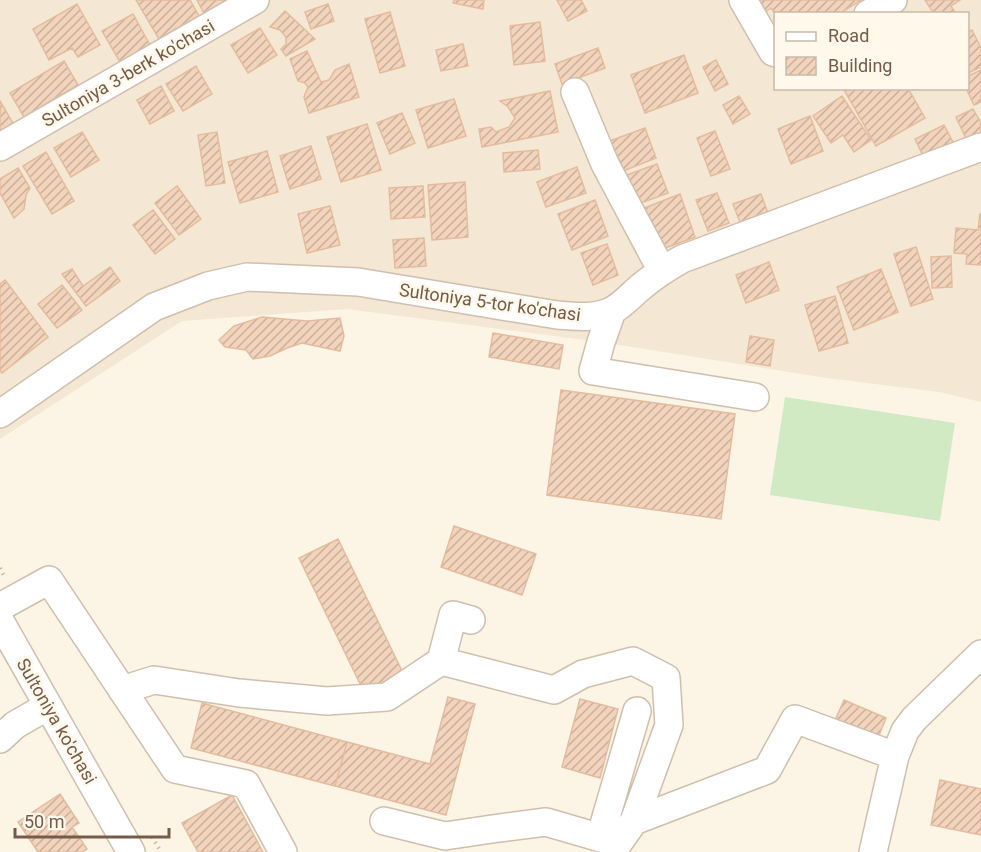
<svg xmlns="http://www.w3.org/2000/svg" width="981" height="852" font-family="Roboto,sans-serif">
  <defs>
    <pattern id="building-hatch" width="6" height="6" patternUnits="userSpaceOnUse" patternTransform="scale(1.5)"><rect width="6" height="6" fill="#f2d4bd"/><path d="M-1 1l2-2M0 6l6-6M5 7l2-2" fill="none" stroke="#c9af9c"/></pattern>
  </defs>
  <rect width="100%" height="100%" fill="#fcf4e5"/>
  <path fill="#f4e7d3" fill-rule="evenodd" d="M0,0H981V402L940,392L827,378L601,342L347,309L182,321L0,439ZM776,14H968V88H776Z"/>
  <path fill="#d1eac3" d="M785,397L955,423L940,521L770,495Z"/>
  <path fill="url(#building-hatch)" stroke="#e4bc9d" stroke-width="1.5" d="M136,0H190L199,16L159,39Z
    M197,0H231L207,19Z
    M454,0H484L483,9L453,3Z
    M557,0H581L587,11L568,21Z
    M756,0H861L839,14L776,15L771,8L764,13Z
    M925,0H960L951,6L956,14H934Z
    M77,4L100,45L78,57L72,48L49,60L33,29Z
    M328,4L334,21L311,29L305,12Z
    M285,11L315,39L286,56L281,49L286,44V37L280,30L270,27Z
    M390,12L405,66L380,73L365,19Z
    M133,14L150,45L120,62L102,31Z
    M540,22L545,61L514,65L510,26Z
    M260,28L277,55L248,73L231,45Z
    M972,30L981,48V67L968,73V32Z
    M463,44L468,66L441,71L436,50Z
    M598,48L605,68L562,84L555,64Z
    M307,51L321,82L329,80L335,70L349,64L359,97L309,113L304,97L308,87L305,83L298,81L290,59Z
    M684,55L698,93L645,113L631,75Z
    M716,60L728,84L715,91L703,67Z
    M64,61L78,85L24,117L10,93Z
    M196,66L212,94L183,111L166,84Z
    M981,70V102L974,105L966,88H968V76Z
    M161,86L174,111L150,124L137,100Z
    M843,88H912L909,90L925,118L876,146Z
    M550,91L558,132L482,147L479,129L491,127L496,132L509,127L515,118L508,107L500,101Z
    M739,96L750,114L733,124L723,105Z
    M842,96L871,140L854,152L843,135L831,143L813,116Z
    M454,99L466,136L428,148L416,110Z
    M0,101L14,125L0,132Z
    M973,109L981,123V140L969,145L956,117Z
    M402,113L415,143L390,154L377,123Z
    M810,116L823,151L791,164L778,129Z
    M367,124L381,170L341,182L327,137Z
    M944,125L957,150L927,164L915,139Z
    M645,128L656,158L618,173L607,142Z
    M715,131L730,169L711,176L697,138Z
    M82,132L99,160L71,177L54,148Z
    M217,132L225,183L206,186L198,135Z
    M311,146L321,179L290,189L280,156Z
    M538,150L540,169L504,172L503,153Z
    M267,151L278,192L240,203L228,162Z
    M46,152L74,201L52,214L23,166Z
    M657,164L668,193L638,204L627,175Z
    M577,167L586,193L546,207L537,182Z
    M18,168L30,188L26,195L24,209L14,218L0,193V179Z
    M465,182L468,237L432,240L428,185Z
    M177,186L201,219L179,235L155,203Z
    M423,186L425,217L391,219L389,188Z
    M717,193L729,223L708,231L696,200Z
    M680,194L695,237L657,251L642,209Z
    M761,194L770,219L743,230L733,204Z
    M595,200L608,236L572,250L558,214Z
    M330,206L340,245L307,253L298,214Z
    M153,210L175,239L155,254L133,225Z
    M980,214H981V265L966,264L967,254L954,253L956,228L978,230Z
    M424,238L426,266L395,268L393,240Z
    M607,244L618,275L593,285L581,253Z
    M916,247L933,299L911,306L894,254Z
    M951,256L952,287L932,288L931,257Z
    M769,262L779,290L746,303L736,275Z
    M110,267L120,281L86,306L62,274L72,269L83,286Z
    M881,269L898,312L854,330L837,287Z
    M5,280L48,337L2,373L0,371V284Z
    M62,285L82,310L57,328L38,304Z
    M835,296L848,343L819,351L805,305Z
    M262,317L307,321L340,318L344,336L340,351L302,343L287,348L270,356L253,359L246,350L225,347L219,340L234,326Z
    M493,333L563,345L559,369L489,357Z
    M750,336L774,340L770,366L746,362Z
    M561,390L735,414L721,519L547,495Z
    M454,526L536,554L522,595L441,567Z
    M338,539L403,673L364,692L299,558Z
    M448,697L475,704L446,815L335,786L347,742L430,764Z
    M580,699L618,709L600,778L562,767Z
    M844,700L886,718L876,743L833,725Z
    M202,703L347,742L335,786L191,748Z
    M940,780L981,789V835L931,825Z
    M60,794L79,823L72,827L87,849L82,852H38L18,822Z
    M232,795L263,852H198L182,823Z"/>
  <g fill="none" stroke-linecap="round" stroke-linejoin="round">
    <g stroke="#d0bfae" stroke-width="30">
      <path id="minor" d="M743,0L773,52L776,53
        M868,14L893,0
        M575,92L605,164L662,271
        M0,147L255,0
        M612,311L601,342L593,371L755,397
        M0,414L154,307L208,286L247,277L358,282L557,315C574,316 592,319 609,312C620,308 633,293 642,286C655,275 668,267 682,259L981,147
        M0,607L49,580L175,769L246,784L283,852
        M0,621L131,852
        M441,661L453,615L471,620
        M122,690L154,680L239,693L327,701L387,697L441,661L554,690L583,674L633,661L666,678L669,725L634,821
        M0,739L15,725L48,706
        M384,821L445,836L492,829L546,822L618,843
        M600,838L637,711
        M612,852L634,821L767,770L795,719L895,756
        M873,852L895,756L905,731L914,719L981,654"/>
    </g>
    <path stroke="#d7b8a0" stroke-width="4" stroke-dasharray="1.5 4.5" stroke-linecap="butt" d="M0,568L5,578
      M152,837L161,852"/>
    <use href="#minor" stroke="#fff" stroke-width="27"/>
  </g>
  <g text-anchor="middle" dominant-baseline="central" stroke-width="5" stroke-linejoin="round" paint-order="stroke">
    <g font-size="18" fill="#755c4a" stroke="#fff8eb">
      <text transform="translate(128 73) rotate(-30)">Sultoniya 3-berk ko'chasi</text>
      <text transform="translate(490 302) rotate(8)">Sultoniya 5-tor ko'chasi</text>
      <text transform="translate(57 721) rotate(60)">Sultoniya ko'chasi</text>
    </g>
  </g>
  <rect x="774" y="12" width="195" height="78" fill="#fff8eb" stroke="#c8baab" stroke-width="1.5"/>
  <rect x="786" y="32" width="30" height="9" fill="#ffffff" stroke="#c8baab" stroke-width="1.5"/>
  <text x="828" y="42" font-size="18" fill="#755c4a">Road</text>
  <rect x="786" y="57" width="30" height="18" fill="url(#building-hatch)" stroke="#c8baab" stroke-width="1.5"/>
  <text x="828" y="72" font-size="18" fill="#755c4a">Building</text>
  <path d="M15 828v9h154v-9" fill="none" stroke="#755c4a" stroke-width="3"/>
  <text x="24" y="828" font-size="18" fill="#755c4a" stroke="#fff8eb" stroke-width="4.5" paint-order="stroke">50 m</text>
</svg>
